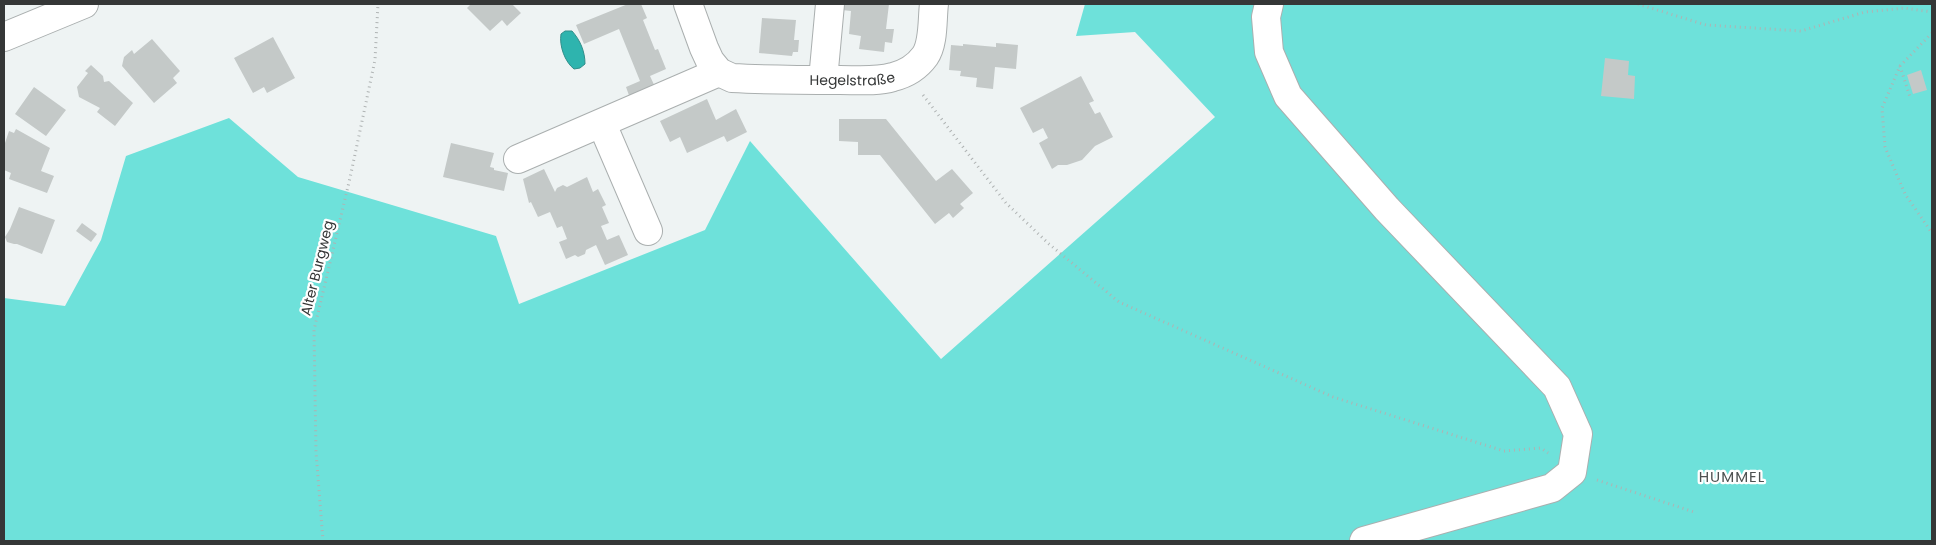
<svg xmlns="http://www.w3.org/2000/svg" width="1936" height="545" font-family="Poppins,sans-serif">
  <rect width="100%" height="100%" fill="#eef3f3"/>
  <path fill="#6ee1da" d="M1085,4H1932V541H4V298L65,306L101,240L126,156L229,118L298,177L496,236L519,304L705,230L750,141L941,359L1215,117L1135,32L1076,36Z"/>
  <path fill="#2eb4ae" stroke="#308e8a" d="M565,31H572C580,40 585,51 585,64L580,68L574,69C565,62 559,46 561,34Z"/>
  <path fill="#c4c9c8" d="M471,4H512L521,13L507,26L502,20L490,31L467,8Z
    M628,4H641L647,18L643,20L655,50L658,49L666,69L650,76L656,89L631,101L626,87L640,81L619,29L584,44L576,25Z
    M842,4H889L886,29H894L892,43L885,42L884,52L859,49L861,36L849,34L851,11L842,10Z
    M762,18L796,20L794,40H799L798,52H793L792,56L759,53Z
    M273,37L295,78L267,93L264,87L253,93L234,58Z
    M152,39L180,71L173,78L177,83L154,103L122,66L124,57L132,50L134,54Z
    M996,43L1018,45L1016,69L995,67L993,89L976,87L977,78L960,76L961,71L949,70L951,45L963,46V44L996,47Z
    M1605,58L1629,61L1628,75L1635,76L1634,99L1601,96Z
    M91,65L103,76L104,82L109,81L133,103L115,126L97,112L100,108L79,97L77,87L88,73L85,71Z
    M1921,70L1927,90L1913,94L1907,75Z
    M1081,76L1094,101L1089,103L1095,114L1100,112L1113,137L1095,146L1082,160L1067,165H1058L1052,169L1039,143L1048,138L1043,128L1033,133L1020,108Z
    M34,87L66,110L46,136L15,114Z
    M707,99L716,120L736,109L747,132L727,142L724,136L687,153L680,137L670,142L660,121Z
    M839,119H886L936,181L952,169L973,193L960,204L964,208L953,218L949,213L935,224L880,155H858V142L839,141Z
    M16,129L50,148L41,171L54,176L47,193L9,179L11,173L4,170V146L9,131L14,133Z
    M451,143L494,153L490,167L494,168V170L508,173L504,191L443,177Z
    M544,169L555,192L557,188L563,185L567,187L587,177L593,192L598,189L606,205L602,207L609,223L601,226L607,240L619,235L628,255L605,265L596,245L586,250L585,254L578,257L575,255L566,259L559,242L567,239L562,226L557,228L550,212L538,217L531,202L529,203L523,179Z
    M19,207L55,220L42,254L17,244H14L7,242L5,237L10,229Z
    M82,223L97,234L91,242L76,231Z"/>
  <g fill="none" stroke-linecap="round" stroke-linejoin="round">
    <g stroke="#aaafaf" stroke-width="30">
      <g id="minor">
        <path id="s1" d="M688,4L704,48L710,61L719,72L732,78C768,80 804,80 840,80C857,80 876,82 893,77C905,74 917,67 925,56C934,43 932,19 934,4"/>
        <path d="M1269,4L1266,17L1269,52L1288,96L1387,209L1557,387L1578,434L1572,472L1552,488L1364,541"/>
        <path d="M4,37L84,4"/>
        <path d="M823,80L830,4"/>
        <path d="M602,124L648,231"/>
        <path d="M518,159L719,72"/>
      </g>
    </g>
    <path stroke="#afb3b3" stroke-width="3" stroke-dasharray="1 4" stroke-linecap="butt" d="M1638,4L1706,25L1801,31L1865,12L1904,8L1932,12
      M1932,33L1900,66L1882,108L1885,147L1905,194L1932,233
      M1900,66L1910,97
      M923,95L1006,203L1049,244L1119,302L1333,397L1504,451L1541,448L1548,453
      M1597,480L1694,512
      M323,541L316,452L314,330L350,178L375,60L378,4"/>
    <use href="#minor" stroke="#fff" stroke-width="28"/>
  </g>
  <g text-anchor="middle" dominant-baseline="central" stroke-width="4.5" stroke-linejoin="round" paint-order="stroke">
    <g font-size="14" fill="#353737" stroke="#fff">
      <text stroke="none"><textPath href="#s1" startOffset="210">Hegelstraße</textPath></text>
      <text transform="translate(317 268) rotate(-76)">Alter Burgweg</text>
    </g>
    <g font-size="15" letter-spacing="1" fill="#4e5252" stroke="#fff">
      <text x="1732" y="476">HUMMEL</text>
    </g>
  </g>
  <rect width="1936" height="545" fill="none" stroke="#353737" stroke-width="10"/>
</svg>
